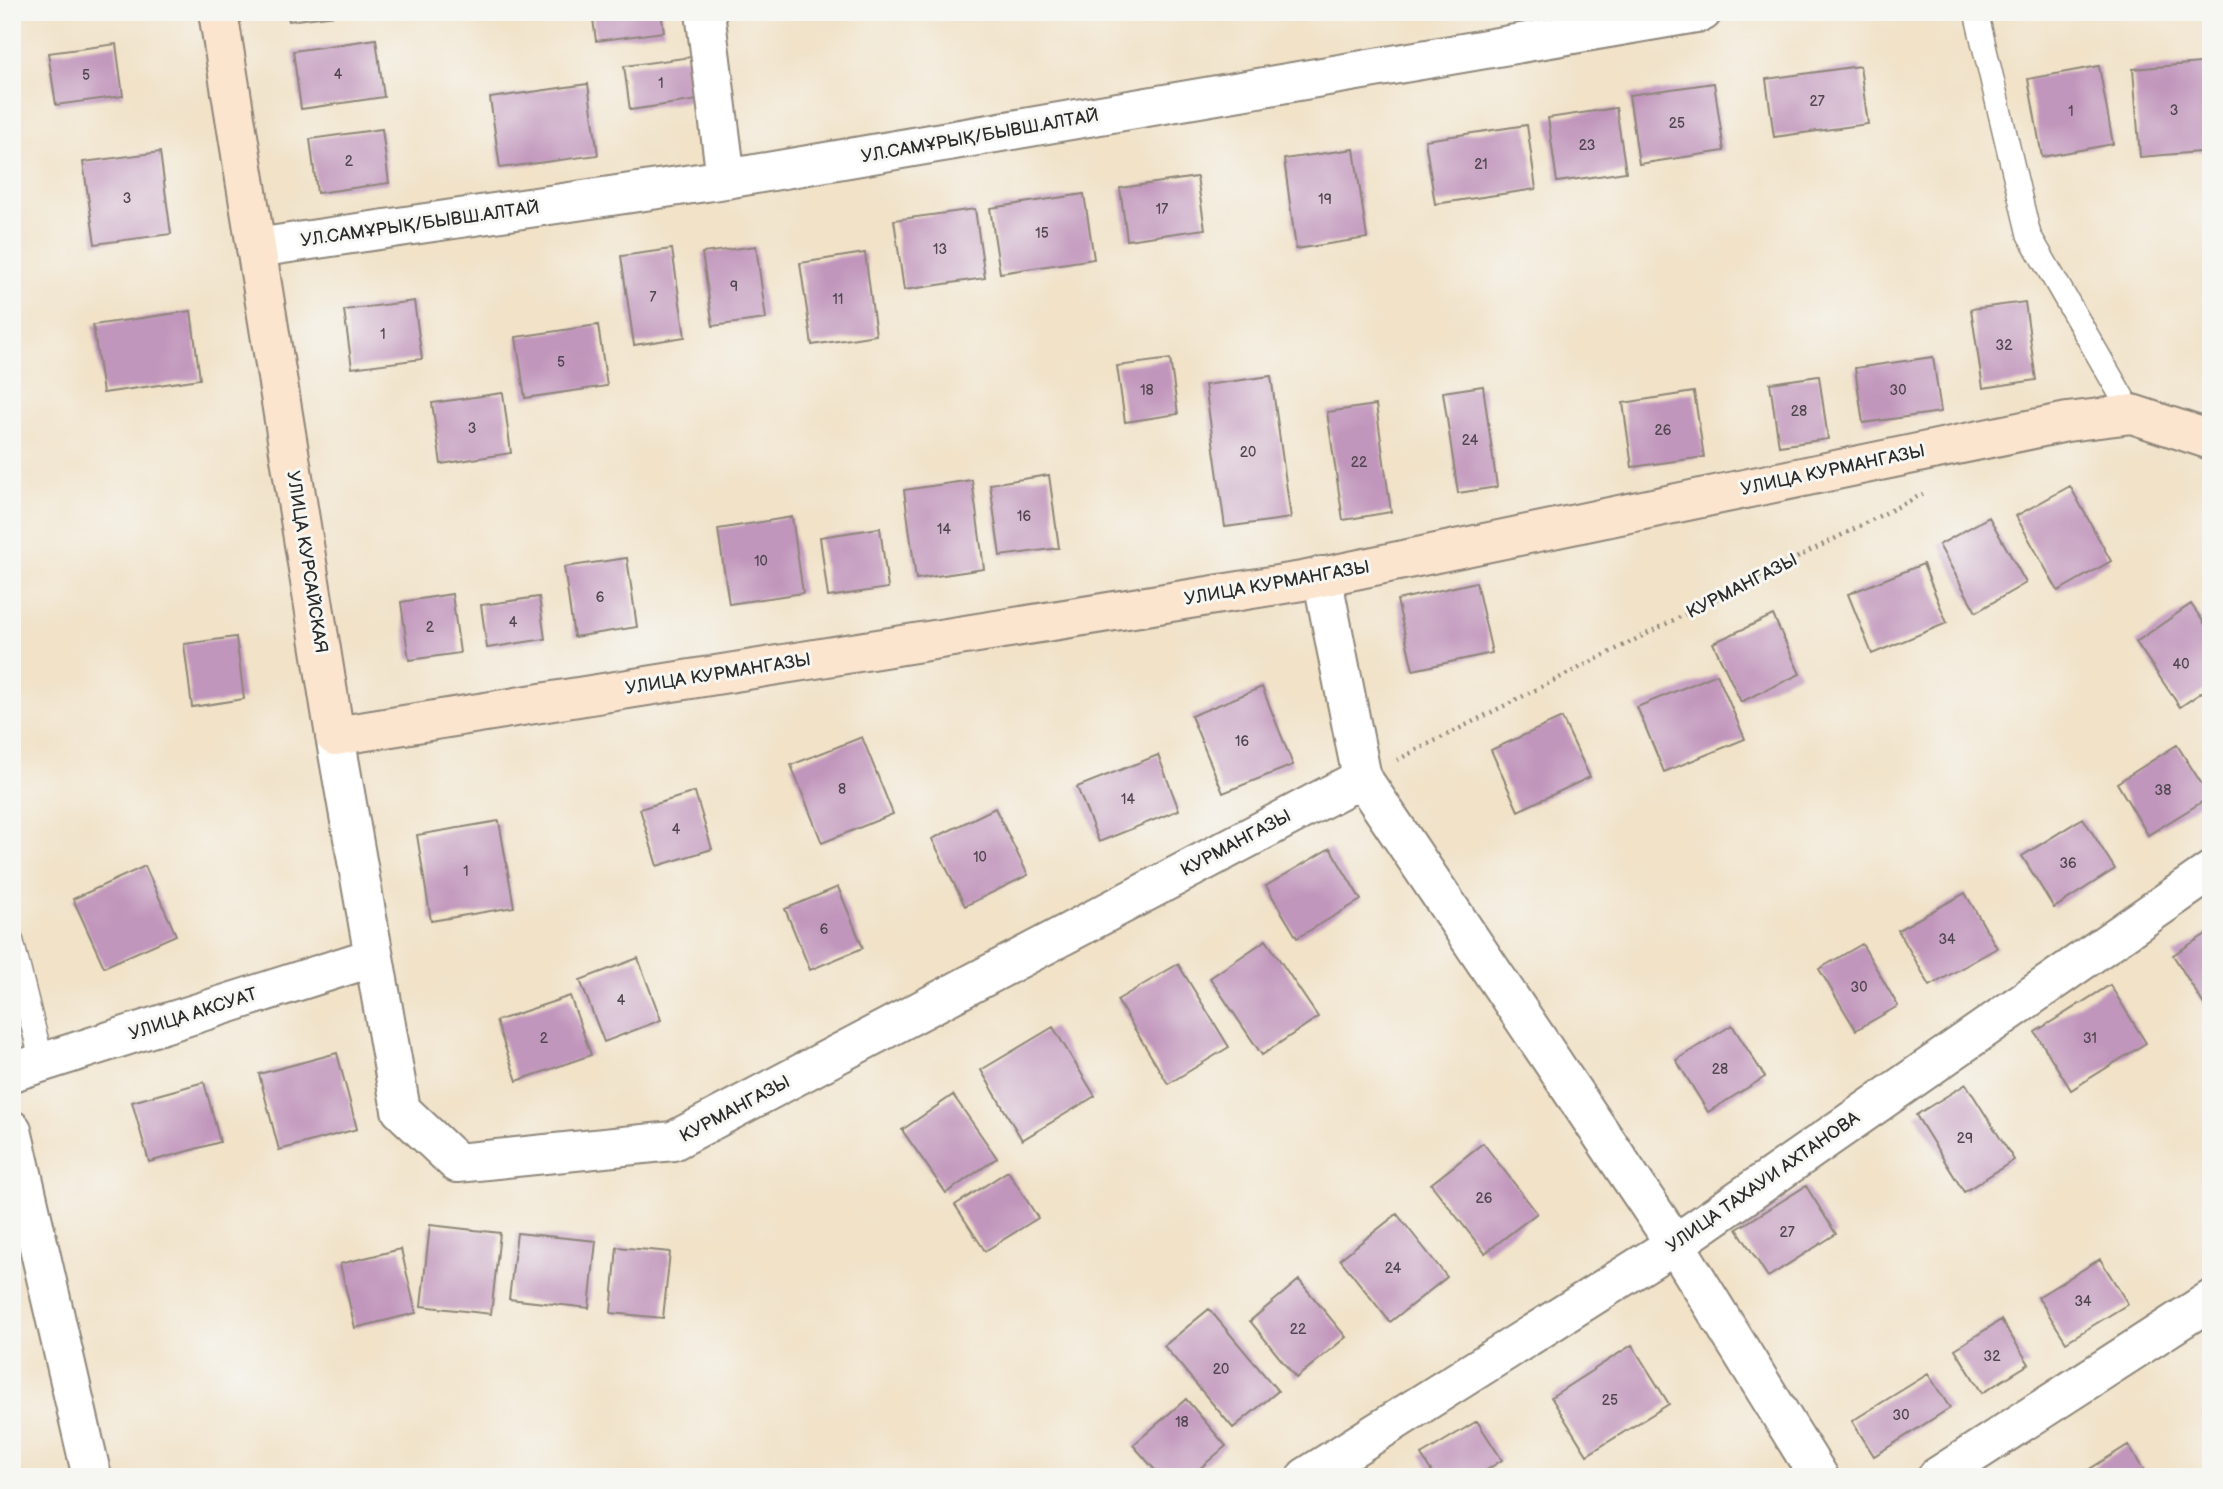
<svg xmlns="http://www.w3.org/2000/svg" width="2223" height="1489" font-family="'Balsamiq Sans',sans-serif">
  <rect width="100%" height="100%" fill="#f6f6f2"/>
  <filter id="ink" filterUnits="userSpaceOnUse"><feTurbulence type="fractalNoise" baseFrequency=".0143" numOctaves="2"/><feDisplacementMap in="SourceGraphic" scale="14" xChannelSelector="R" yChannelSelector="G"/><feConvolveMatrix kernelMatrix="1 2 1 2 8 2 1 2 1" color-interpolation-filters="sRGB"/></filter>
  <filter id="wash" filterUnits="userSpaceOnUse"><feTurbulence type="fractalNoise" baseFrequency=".00686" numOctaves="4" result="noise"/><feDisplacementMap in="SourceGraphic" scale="28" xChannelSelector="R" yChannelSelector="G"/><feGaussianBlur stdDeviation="1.57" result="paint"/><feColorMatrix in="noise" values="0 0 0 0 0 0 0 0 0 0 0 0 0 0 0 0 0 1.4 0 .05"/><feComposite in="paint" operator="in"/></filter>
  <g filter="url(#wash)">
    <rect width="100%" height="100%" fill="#f1e2c8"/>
    <g id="blocks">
      <path fill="#c196bc" d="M287,12H343V14L289,21Z
        M592,12H661L664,32L596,41Z
        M376,39L384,97L301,109L293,51Z
        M116,44L123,96L56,105L48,53Z
        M691,57L698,100L630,110L624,66Z
        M2211,62V151L2140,157L2133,69Z
        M1860,66L1868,124L1774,137L1766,79Z
        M2099,66L2113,144L2042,157L2028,79Z
        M1714,83L1724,151L1639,164L1629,95Z
        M588,84L598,155L500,168L490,98Z
        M1616,108L1626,172L1557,182L1548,118Z
        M1527,125L1536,189L1435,204L1425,140Z
        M382,129L389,183L317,193L310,139Z
        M1354,149L1367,238L1296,249L1284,159Z
        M160,152L171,234L95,244L83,162Z
        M1197,177L1205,229L1127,240L1120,188Z
        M1084,194L1094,259L1000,273L990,208Z
        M975,209L985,278L904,290L894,220Z
        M756,246L766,319L713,326L702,253Z
        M672,249L685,337L634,345L621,256Z
        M865,253L876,335L812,345L800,263Z
        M414,301L422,359L352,368L344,310Z
        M2025,302L2036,380L1983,388L1971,309Z
        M191,311L200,379L103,393L93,325Z
        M598,325L607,386L525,398L516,337Z
        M1933,357L1941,412L1863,423L1855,368Z
        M1170,359L1178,414L1125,422L1117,366Z
        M1271,376L1291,518L1225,527L1205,385Z
        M1819,376L1828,439L1779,446L1770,383Z
        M1483,386L1497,487L1458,493L1443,392Z
        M1694,392L1704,457L1632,467L1623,403Z
        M503,393L511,453L441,464L432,403Z
        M1376,405L1391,512L1343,520L1327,412Z
        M1049,475L1059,548L1000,556L990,484Z
        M972,480L984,569L916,579L904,490Z
        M2070,486L2111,561L2058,591L2016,516Z
        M792,517L803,593L729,604L718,529Z
        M1989,517L2026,583L1976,612L1939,545Z
        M880,528L888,588L828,597L820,537Z
        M627,558L637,627L574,637L564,567Z
        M1923,564L1947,623L1872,654L1848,594Z
        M1476,582L1492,653L1413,670L1397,600Z
        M452,594L460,653L409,660L401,602Z
        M539,597L545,639L487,648L481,605Z
        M2191,604L2211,633V686L2180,707L2136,642Z
        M1773,615L1800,674L1741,702L1713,643Z
        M236,637L244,699L192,707L184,644Z
        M1717,674L1745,739L1664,772L1637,707Z
        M1262,687L1293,765L1223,793L1191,716Z
        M1562,718L1590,777L1518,811L1491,750Z
        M862,737L893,814L822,843L791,765Z
        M2177,745L2210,797L2148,835L2117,783Z
        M1158,755L1179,810L1099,842L1077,787Z
        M695,792L712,849L657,866L640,809Z
        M995,808L1028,875L965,906L932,839Z
        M2083,818L2115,869L2054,908L2022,856Z
        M499,821L514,907L431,921L417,835Z
        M1330,848L1361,900L1297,938L1266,886Z
        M145,866L176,935L104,967L73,899Z
        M838,887L863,948L810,970L785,909Z
        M1965,893L1997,948L1930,986L1898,930Z
        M2211,931V1016L2173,955Z
        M1266,940L1318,1017L1262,1055L1210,978Z
        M1862,944L1898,1006L1856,1030L1819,969Z
        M638,958L661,1020L604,1042L580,980Z
        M1178,964L1229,1047L1168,1084L1117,1000Z
        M2110,985L2146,1043L2071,1090L2035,1032Z
        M570,996L591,1055L517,1081L496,1021Z
        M1732,1025L1765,1077L1708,1112L1676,1060Z
        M1053,1027L1095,1096L1022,1140L981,1070Z
        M337,1053L357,1129L279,1150L259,1074Z
        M204,1082L220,1142L149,1162L132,1102Z
        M1966,1084L2014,1160L1964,1192L1916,1115Z
        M953,1095L997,1158L946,1193L902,1130Z
        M1483,1143L1537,1213L1485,1253L1431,1184Z
        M1008,1171L1038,1218L985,1251L955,1205Z
        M1806,1186L1836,1234L1768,1277L1737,1229Z
        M1397,1214L1447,1277L1390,1322L1340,1259Z
        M430,1225L500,1233L491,1314L421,1306Z
        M517,1233L596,1241L589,1308L509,1299Z
        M617,1247L670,1252L663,1318L611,1313Z
        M401,1249L416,1313L355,1328L340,1264Z
        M2100,1259L2128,1304L2066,1342L2038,1297Z
        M1299,1280L1346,1337L1296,1378L1250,1321Z
        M1209,1309L1278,1391L1233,1428L1164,1346Z
        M2001,1320L2029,1364L1982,1393L1955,1349Z
        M1632,1345L1669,1404L1587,1455L1551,1397Z
        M1928,1374L1950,1408L1874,1456L1852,1421Z
        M1186,1399L1226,1446L1190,1477H1161L1133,1445Z
        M1477,1421L1502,1460L1476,1477H1435L1421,1455Z
        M2128,1445L2148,1477H2077Z"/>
    </g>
  </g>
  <g filter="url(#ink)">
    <use href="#blocks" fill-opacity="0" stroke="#8e867a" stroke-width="2"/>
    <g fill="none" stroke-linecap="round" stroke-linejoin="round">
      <g stroke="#8e867a" stroke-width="26">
        <path id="lane" d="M1976,12L2029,235L2132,414
          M12,942L42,1062"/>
      </g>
      <g stroke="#8e867a" stroke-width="42">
        <path id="street" d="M705,12L726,179
          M256,248L726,179L1702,12
          M1322,576L1362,778L1675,1244L1819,1477
          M335,736L401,1110L457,1163L673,1141L1362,778
          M12,1072L374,957
          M12,1130L92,1477
          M1306,1477L1675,1244L2211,871
          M1937,1477L2211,1300"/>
      </g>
      <g stroke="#8e867a" stroke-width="42">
        <path id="secondary" d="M218,12L335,736L1302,581L2067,422L2132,414L2211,440"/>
      </g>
      <path stroke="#8e867a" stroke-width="4.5" stroke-dasharray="2 5" stroke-linecap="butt" d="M1397,760L1923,494"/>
      <use href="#lane" stroke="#fff" stroke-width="23"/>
      <use href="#street" stroke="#fff" stroke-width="38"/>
      <use href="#secondary" stroke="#fce5cf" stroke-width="38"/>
    </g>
  </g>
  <g text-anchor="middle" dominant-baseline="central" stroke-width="6" stroke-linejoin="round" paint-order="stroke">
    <g font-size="14" fill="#50464f">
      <text x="338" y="74">4</text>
      <text x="86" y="75">5</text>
      <text x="661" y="83">1</text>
      <text x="1817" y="101">27</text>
      <text x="2174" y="110">3</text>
      <text x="2071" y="111">1</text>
      <text x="1677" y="123">25</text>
      <text x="1587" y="145">23</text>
      <text x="349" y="161">2</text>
      <text x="1481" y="164">21</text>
      <text x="127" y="198">3</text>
      <text x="1325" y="199">19</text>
      <text x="1162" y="209">17</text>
      <text x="1042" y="233">15</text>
      <text x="940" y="249">13</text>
      <text x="734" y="286">9</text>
      <text x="653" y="297">7</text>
      <text x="838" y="299">11</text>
      <text x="383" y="334">1</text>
      <text x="2004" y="345">32</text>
      <text x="561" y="362">5</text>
      <text x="1147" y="390">18</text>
      <text x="1898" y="390">30</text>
      <text x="1799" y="411">28</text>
      <text x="472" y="428">3</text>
      <text x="1663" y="430">26</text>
      <text x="1470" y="440">24</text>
      <text x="1248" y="452">20</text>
      <text x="1359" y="462">22</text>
      <text x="1024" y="516">16</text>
      <text x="944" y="529">14</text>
      <text x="761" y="561">10</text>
      <text x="600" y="597">6</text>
      <text x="513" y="622">4</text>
      <text x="430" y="627">2</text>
      <text x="2181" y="664">40</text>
      <text x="1242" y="741">16</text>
      <text x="842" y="789">8</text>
      <text x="2163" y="790">38</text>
      <text x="1128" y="799">14</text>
      <text x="676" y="829">4</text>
      <text x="980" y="857">10</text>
      <text x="2068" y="863">36</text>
      <text x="466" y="871">1</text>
      <text x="824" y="929">6</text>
      <text x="1947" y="939">34</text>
      <text x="1859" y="987">30</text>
      <text x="621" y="1000">4</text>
      <text x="544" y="1038">2</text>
      <text x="2090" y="1038">31</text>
      <text x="1720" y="1069">28</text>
      <text x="1965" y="1138">29</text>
      <text x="1484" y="1198">26</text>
      <text x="1787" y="1232">27</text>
      <text x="1393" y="1268">24</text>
      <text x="2083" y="1301">34</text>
      <text x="1298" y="1329">22</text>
      <text x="1992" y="1356">32</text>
      <text x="1221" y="1369">20</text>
      <text x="1610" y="1400">25</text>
      <text x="1901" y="1415">30</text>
      <text x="1182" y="1422">18</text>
    </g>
    <g font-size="18" fill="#2b2b2b" stroke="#f6f6f2">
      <text transform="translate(980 136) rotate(-10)">УЛ.САМҰРЫҚ/БЫВШ.АЛТАЙ</text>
      <text transform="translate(420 224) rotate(-8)">УЛ.САМҰРЫҚ/БЫВШ.АЛТАЙ</text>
      <text transform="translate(1833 470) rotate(-12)">УЛИЦА КУРМАНГАЗЫ</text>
      <text transform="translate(307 562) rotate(81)">УЛИЦА КУРСАЙСКАЯ</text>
      <text transform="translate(1277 583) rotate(-10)">УЛИЦА КУРМАНГАЗЫ</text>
      <text transform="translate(1742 586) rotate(-27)">КУРМАНГАЗЫ</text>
      <text transform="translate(718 674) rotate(-9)">УЛИЦА КУРМАНГАЗЫ</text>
      <text transform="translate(1236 843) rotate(-28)">КУРМАНГАЗЫ</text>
      <text transform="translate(193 1014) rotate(-18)">УЛИЦА АКСУАТ</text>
      <text transform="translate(735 1109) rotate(-28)">КУРМАНГАЗЫ</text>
      <text transform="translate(1763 1182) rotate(-35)">УЛИЦА ТАХАУИ АХТАНОВА</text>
    </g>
  </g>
  <rect width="2223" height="1489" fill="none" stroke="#f6f6f2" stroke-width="42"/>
</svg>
